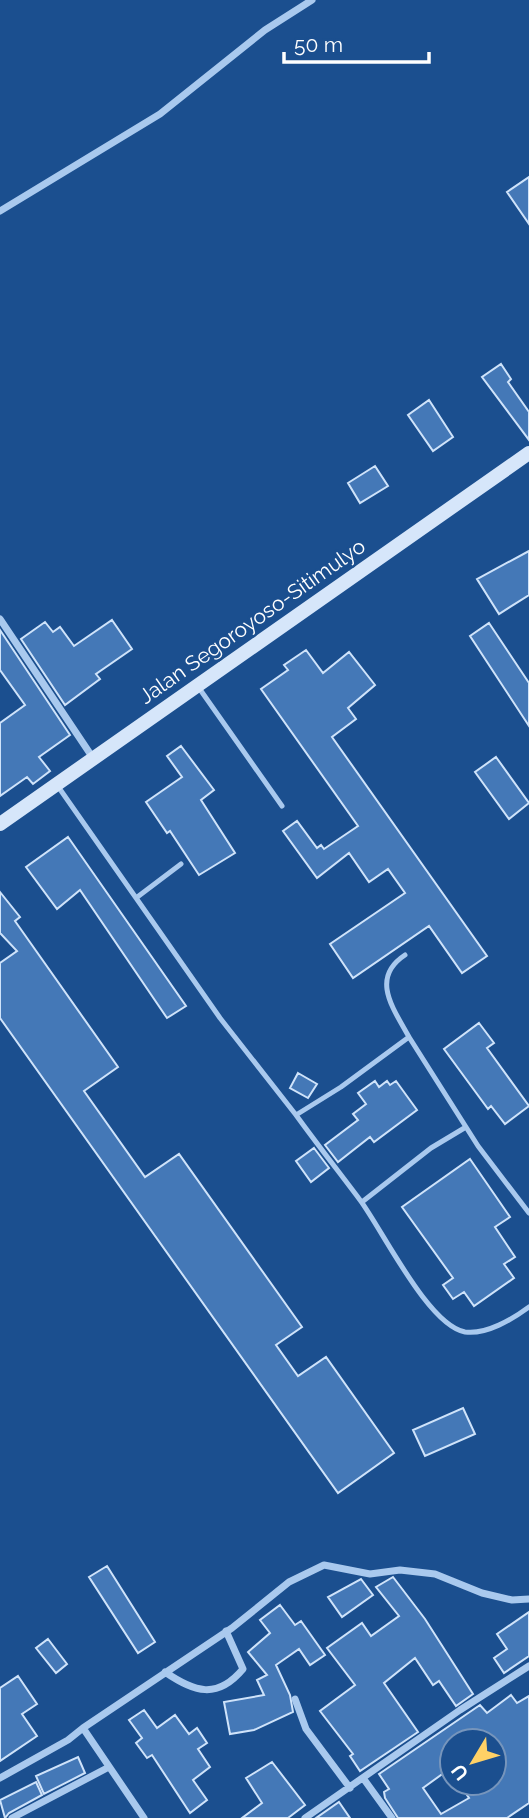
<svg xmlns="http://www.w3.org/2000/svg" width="529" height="1818" font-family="Raleway,sans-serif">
  <rect width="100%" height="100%" fill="#1b4f8f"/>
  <path fill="#4478b7" stroke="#cfe3fa" stroke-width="2" fill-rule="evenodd" d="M529,177V224L507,192Z
    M501,364L511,379L508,382L529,412V440L482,377Z
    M429,400L453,437L433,451L408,415Z
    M375,466L388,486L360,503L348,483Z
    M529,551V595L499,614L477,579Z
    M112,620L132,649L96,674L100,679L65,705L21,639L45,622L53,632L60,627L74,646Z
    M489,623L529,683V726L470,636Z
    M0,630L70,735L39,757L50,771L33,784L27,777L0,796V723L25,705L0,670Z
    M306,650L323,673L349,652L375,685L348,708L356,719L332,737L487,956L462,973L429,926L353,978L330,944L405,893L388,869L369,882L349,853L317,878L283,831L297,821L317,848L321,845L324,849L358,826L261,689L288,670L284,665Z
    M181,746L214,790L201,800L235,853L199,875L170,831L167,833L146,802L182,777L167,756Z
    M496,757L529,803L509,819L475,772Z
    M68,837L186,1006L167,1018L80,890L57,909L26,867Z
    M0,892L20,917L15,921L118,1067L84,1091L145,1177L179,1154L302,1327L276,1345L298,1376L326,1357L394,1453L338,1493L0,1018V963L17,951L0,933Z
    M479,1023L494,1043L487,1048L529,1106L505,1124L491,1106L488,1109L444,1049Z
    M298,1073L317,1084L308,1098L290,1088Z
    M375,1081L379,1087L387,1081L390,1085L396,1081L417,1110L374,1142L370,1137L338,1162L325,1145L358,1120L353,1114L366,1104L358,1093Z
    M314,1148L329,1168L311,1182L296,1161Z
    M470,1159L510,1217L495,1227L515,1257L504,1264L514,1278L474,1306L464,1292L453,1299L443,1285L453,1278L402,1207Z
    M463,1408L475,1434L425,1456L413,1430Z
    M107,1566L155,1642L138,1653L89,1577Z
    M393,1577L425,1619L473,1694L456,1706L439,1681L433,1685L415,1658L384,1683L418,1732L360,1771L350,1756L353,1754L320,1711L355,1685L327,1648L362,1623L371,1636L399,1616L376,1587Z
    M361,1579L373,1595L342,1617L328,1597Z
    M280,1605L295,1625L301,1621L325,1655L310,1665L299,1649L276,1665L290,1695L293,1712L254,1730L230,1734L224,1702L264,1695L257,1680L267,1675L248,1652L270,1633L260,1620Z
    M529,1612V1656L504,1673L494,1658L507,1649L497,1634Z
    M48,1639L67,1664L56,1673L36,1648Z
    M18,1676L37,1704L22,1714L37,1736L0,1761V1688Z
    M511,1695L517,1703L529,1696V1803L507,1818H398L385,1798L384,1792L389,1789L379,1774L480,1705L487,1713ZM452,1741H494V1783H459L469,1798L441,1814L423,1788L452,1767Z
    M144,1710L157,1728L175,1715L189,1734L197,1728L207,1743L198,1749L210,1767L193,1780L207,1800L190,1813L152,1755L147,1758L136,1743L142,1738L129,1720Z
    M78,1757L85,1773L44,1794L36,1776Z
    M272,1762L305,1805L288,1818H242L262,1803L246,1778Z
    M36,1782L42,1795L9,1813L5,1818L0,1800Z
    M339,1802L350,1818H316Z"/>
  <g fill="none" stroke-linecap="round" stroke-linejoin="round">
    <path stroke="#a9c9ee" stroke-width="5" d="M199,688L282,806
      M57,785L220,1018L296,1115L341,1087L409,1037C393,1008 370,978 405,955
      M136,898L181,864
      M409,1037L478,1146L529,1213
      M296,1115C317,1144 339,1172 360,1200C383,1231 428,1325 465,1332C486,1335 513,1319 529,1307
      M362,1202L431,1148L466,1127"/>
    <path stroke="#a9c9ee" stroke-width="7" d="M0,211L160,114L265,30L312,0
      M0,619L93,758
      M165,1672C194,1692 217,1700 243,1669L226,1631
      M295,1699L306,1729L350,1788
      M83,1728L232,1628L289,1582L324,1565L370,1574L400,1570L435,1574L482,1593L512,1600L529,1599
      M0,1778L68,1740L83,1728L144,1818
      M363,1778L392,1818
      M12,1818L109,1767
      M305,1818L460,1710L529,1666"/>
    <path stroke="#d6e6fa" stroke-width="14" d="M0,824L529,453"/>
  </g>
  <g text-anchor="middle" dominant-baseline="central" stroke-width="5" stroke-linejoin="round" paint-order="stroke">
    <g font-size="21" fill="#fff" stroke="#1b4f8f">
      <text transform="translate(252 621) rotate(-35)">Jalan Segoroyoso-Sitimulyo</text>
    </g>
  </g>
  <g transform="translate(473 1762) rotate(232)"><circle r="33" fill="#1b4f8f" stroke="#7695bc" stroke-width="2"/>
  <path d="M0-5L12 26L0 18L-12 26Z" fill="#ffd166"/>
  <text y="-10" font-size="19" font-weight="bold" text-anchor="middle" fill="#ffffff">U</text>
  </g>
  <path d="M284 52v10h145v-10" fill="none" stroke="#ffffff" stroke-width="3.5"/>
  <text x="294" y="52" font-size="21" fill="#ffffff" stroke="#1b4f8f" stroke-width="5" paint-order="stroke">50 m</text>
</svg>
